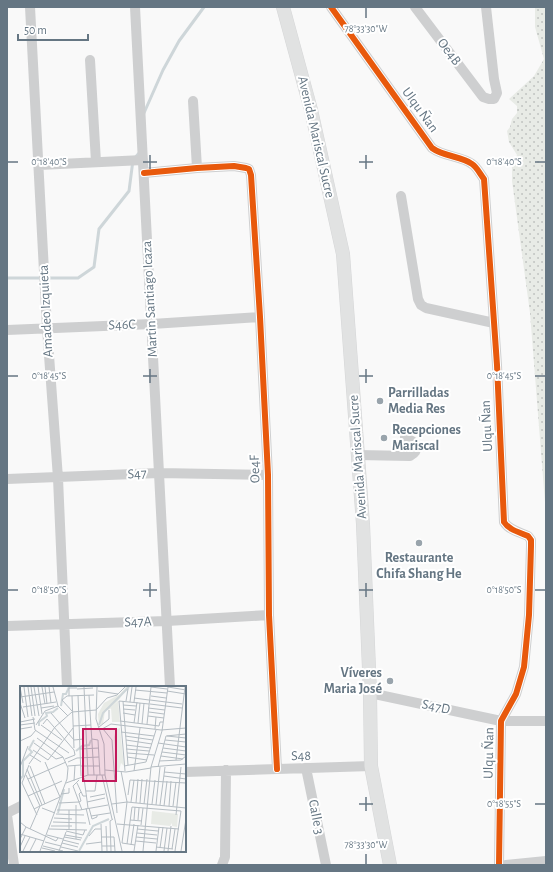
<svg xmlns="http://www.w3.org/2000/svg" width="553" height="872" font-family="'Alegreya Sans',sans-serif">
  <defs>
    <pattern id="grass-dots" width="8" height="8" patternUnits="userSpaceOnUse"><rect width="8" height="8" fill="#e8ebe6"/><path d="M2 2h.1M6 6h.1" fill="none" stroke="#c0c3c0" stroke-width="1.8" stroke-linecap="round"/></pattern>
  </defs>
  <rect width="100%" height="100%" fill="#f9f9f9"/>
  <path fill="url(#grass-dots)" d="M535,7H546V515L530,313L512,181V166L517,155L509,142L507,131L510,127L512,119L517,113V106L509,99L534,76L544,59L535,27Z"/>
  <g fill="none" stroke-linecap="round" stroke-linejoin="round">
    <path stroke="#ced6d9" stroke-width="3" d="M144,113L163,70L179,41L204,7
      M7,278H78L94,267L99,229L129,191L133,160L140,152"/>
    <g stroke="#d5d6d7" stroke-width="14">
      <path id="major" d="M283,7L311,110L343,254L363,524L370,693L371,766L390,865"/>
    </g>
    <path stroke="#cecfd0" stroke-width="10" d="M30,7L47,328L58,478L67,687
      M135,7L170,687
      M331,7L432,148C444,157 462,156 472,164C477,167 480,174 484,179L497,365L504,522C509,530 519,532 528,536L531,540V546L529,615L524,667L516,694L501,721L499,865
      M415,7L483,97L489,99H494L497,93L494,79L486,7
      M90,60L96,162
      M193,101L197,168
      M39,165L143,160
      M144,173L197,168L234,166L246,168L249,169L251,175L260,317L268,475L269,615L277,769
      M401,196L418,299L421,305L426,308L494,323
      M7,330L152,324L260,317
      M358,455L410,456C415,453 417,451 416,445L412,441L405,437
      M7,479L159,473L268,475
      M7,626L167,621L269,615
      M370,693L501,721H546
      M306,768L326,865
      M185,772L371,766
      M7,813L21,806
      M7,815L14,865
      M222,865L225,857L226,770
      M506,865L546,861"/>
    <use href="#major" stroke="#e1e2e2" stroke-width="13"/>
    <g stroke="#fff" stroke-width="8">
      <path id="cycleway" d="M331,7L432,148C444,157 462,156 472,164C477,167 480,174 484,179L497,365L504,522C509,530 519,532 528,536L531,540V546L529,615L524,667L516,694L501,721L499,865
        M144,173L197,168L234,166L246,168L249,169L251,175L260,317L268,475L269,615L277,769"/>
    </g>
    <use href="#cycleway" stroke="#e8590c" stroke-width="6"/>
  </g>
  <path fill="none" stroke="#657683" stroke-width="1.5" d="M366,8V18M150,155V169M366,155V169M8,162H18M143,162H157M359,162H373M535,162H545M150,369V383M366,369V383M8,376H18M143,376H157M359,376H373M535,376H545M150,583V597M366,583V597M8,590H18M143,590H157M359,590H373M535,590H545M366,797V811M359,804H373M535,804H545M366,854V864"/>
  <g fill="#99a4ac" stroke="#fff" stroke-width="1.5">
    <circle cx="380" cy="401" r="4"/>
    <circle cx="384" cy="438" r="4"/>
    <circle cx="419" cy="543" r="4"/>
    <circle cx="390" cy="681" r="4"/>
  </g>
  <g text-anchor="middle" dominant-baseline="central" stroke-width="4" stroke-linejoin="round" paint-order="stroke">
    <g font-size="14" fill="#657683" stroke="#fff">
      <text transform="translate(449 52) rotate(53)">Oe4B</text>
      <text transform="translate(420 110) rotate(54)">Ulqu Ñan</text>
      <text transform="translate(316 137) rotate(77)">Avenida Mariscal Sucre</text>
      <text transform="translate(150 299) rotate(-93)">Martin Santiago Icaza</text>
      <text transform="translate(46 311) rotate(-93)">Amadeo Izquieta</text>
      <text transform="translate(122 325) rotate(-2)">S46C</text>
      <text transform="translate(487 426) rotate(-93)">Ulqu Ñan</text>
      <text transform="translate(358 457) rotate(-94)">Avenida Mariscal Sucre</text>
      <text transform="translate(255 469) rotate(-92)">Oe4F</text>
      <text transform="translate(137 474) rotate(-3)">S47</text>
      <text transform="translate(138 622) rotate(-2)">S47A</text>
      <text transform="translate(436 707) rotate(12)">S47D</text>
      <text transform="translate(489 753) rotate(-89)">Ulqu Ñan</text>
      <text transform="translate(301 756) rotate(-2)">S48</text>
      <text transform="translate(316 817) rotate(79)">Calle 3</text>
    </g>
    <g font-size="14" font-weight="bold" fill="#657683" stroke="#fff" text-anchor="start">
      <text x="388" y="393">Parrilladas<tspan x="388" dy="16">Media Res</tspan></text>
      <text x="392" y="430">Recepciones<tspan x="392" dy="16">Mariscal</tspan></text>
      <text x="419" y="558" text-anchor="middle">Restaurante<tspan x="419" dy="16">Chifa Shang He</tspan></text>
      <text x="382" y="673" text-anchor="end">Víveres<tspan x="382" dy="16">Maria José</tspan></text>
    </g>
  </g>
  <g transform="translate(20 686)">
    <rect width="166" height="166" fill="#f9f9f9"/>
    <path d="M98,15L100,36H92L91,22ZM97,40V43L100,42L104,80L101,77L99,85L97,84L94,51Z" fill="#e8ebe6"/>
    <path d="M106,1H109L92,22L85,25L83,38L79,39L78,28L84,17L100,8Z" fill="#e8ebe6"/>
    <path d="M132,125L158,128L157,141L152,140V137L150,140L131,138Z" fill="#e8ebe6"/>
    <path fill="none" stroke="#ced6d9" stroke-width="2" d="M41,20L43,8H46L49,1M79,39L83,27L109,1M19,40V36L27,30L26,27L33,26L38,22M56,65L62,60L69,59L71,54M0,93L3,90V75L12,66L9,63L14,54M38,127L44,103M59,165L73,140L89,133"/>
    <path fill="none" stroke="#b5bdc3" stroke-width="1" d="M0,1L3,17M4,1L8,31M8,1L12,30M11,1L15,30M14,1L19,30M18,1L22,28M22,1L25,18M25,1L27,18M29,1L31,17M33,1L38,20M64,1L68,89M77,1L76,33L84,58L85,89L102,165M131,1L147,3M148,1L166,4M57,3L73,2M115,4L147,7M78,5L98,8M147,5L166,8M58,9L61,90M69,9L74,89M49,10V2H57M52,10L54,62M131,10L146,12M0,11L34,6M114,12L129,14M42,14L47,10L74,9M42,14L52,25M130,14L162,18M103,15L108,79M106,15L108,3M110,16L112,1M114,16L116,1M0,17L5,32M130,18L162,22M103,19L116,20M38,20L48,30M3,21L36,16M21,22L34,20M128,22L145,24M103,23L115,24M129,26L144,28M31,27L54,54L64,53M103,27L115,29M128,30L144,32M13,31L15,44L49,67M100,35L139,40L140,36H143M0,36L15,33M114,37L117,16M118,37L120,17M23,38L27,33L54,64M122,38L124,17M127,38L131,1M0,39L15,37M16,39L25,25L38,20M21,39L42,54M53,40L71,39M79,41L89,33V24M0,43L12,41M82,43L91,38L141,44L166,42M83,43L92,54L97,127M135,43L136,31M101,46L134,50M105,50L133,54M146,50L166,48M147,50L166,52M17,52L43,71L48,82L47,93L20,165M72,53L78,54L80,89M106,54L132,58M145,54L166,56M0,55L11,50L16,44M14,57L36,73L43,71M138,57L166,61M106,59L131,62M143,62L166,65M60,63L79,62M106,63L129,65M13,64L28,74L53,42M142,66L166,69M107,67L134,69M10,69L21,76M141,70L163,73M107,71L127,74M45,73L55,69L54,64M156,74L165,1M139,75L161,74L166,70M48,76L57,72L79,71M9,78L35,41L52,26L76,24L87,12L97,9L105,1M9,79L2,97L17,129M10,80L25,118M48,80L61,79M61,80H79M104,80L126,76L136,44M0,81L8,60M131,81L166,78M138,81L146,50M7,83L22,119M85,84L106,86L131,82M101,85L107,116L102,157M105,85L99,15L129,18M114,85L120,42M144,86L166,88M6,89L20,120L14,123M82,89L92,133M144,90L166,93M64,92L68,122M8,93L46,76M59,94L53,100L62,124M54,95L55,79M46,97L68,89H85M57,97L63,110H67M66,105H75L77,89M41,108L49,107V102M108,109L110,94L166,97M8,110L42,95M70,111L85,108M59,116L61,115L59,108L61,106M67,116L85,112M111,116L114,94M39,117L59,116M116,117L118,93M120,117L122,93M92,118L107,116L166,122M124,118L127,93M132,118L135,94M56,119V153M136,119L140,81M140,119L145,81M144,120L147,95M149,120L151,95M153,120L156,96M22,122L35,127M66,122L70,139M69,122L72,133L77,131V129M37,124H60L88,119M49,124V144M36,128L64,129M156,129L161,81M71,130L90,127M34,132L52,133M110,134L122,135M114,134L115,121M118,134L119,122M0,136L6,141L36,155L38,152M33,136L66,137M81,138L82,165M97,138L159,143M121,139L123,122M31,140H52M86,140L87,165M10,143L20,120L40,111L25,76M29,143L67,144M117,143L138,145M46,145L63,149L65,144M117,147L137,149M0,148L24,155M27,149L43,153M45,149L62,152M69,150L75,143H81M44,151L61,154M82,151H94L95,165M116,151L137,153M0,153L6,141M43,154L59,158M116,155L136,157M25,156L41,160M42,157L58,161M102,157L115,159M66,158L82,156M107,158L112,121L161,125M111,159L114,138M23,160L43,165M82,160H95M0,161L5,150M41,161L58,165M136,161L153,163M22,162L35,165M140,162L143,141M152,163L155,143M3,165L10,151M10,165L16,153M39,165L46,146M91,165L90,135L93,133M114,165L118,139M123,165L131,81L142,45L148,1M136,165L139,141M144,165L147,142M148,165L151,140M155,165L161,125M161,165L166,133"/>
    <path fill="#c2185b" fill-opacity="0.15" stroke="#c2185b" stroke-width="2" d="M63,43H96V95H63Z"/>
    <rect width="166" height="166" fill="none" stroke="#657683" stroke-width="2"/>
  </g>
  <g font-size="10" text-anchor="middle" fill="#657683" stroke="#fff" stroke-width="4" stroke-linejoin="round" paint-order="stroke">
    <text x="366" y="32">78°33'30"W</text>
    <text x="49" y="165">0°18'40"S</text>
    <text x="504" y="165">0°18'40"S</text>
    <text x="49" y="379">0°18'45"S</text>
    <text x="504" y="379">0°18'45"S</text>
    <text x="49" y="593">0°18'50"S</text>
    <text x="504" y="593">0°18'50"S</text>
    <text x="504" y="807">0°18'55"S</text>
    <text x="366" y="848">78°33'30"W</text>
  </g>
  <rect width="553" height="872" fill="none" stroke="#657683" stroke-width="16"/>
  <path d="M18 34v6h70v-6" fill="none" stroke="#657683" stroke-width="2"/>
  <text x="24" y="34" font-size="12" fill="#657683" stroke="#ffffff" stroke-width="3" paint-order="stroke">50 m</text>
</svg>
